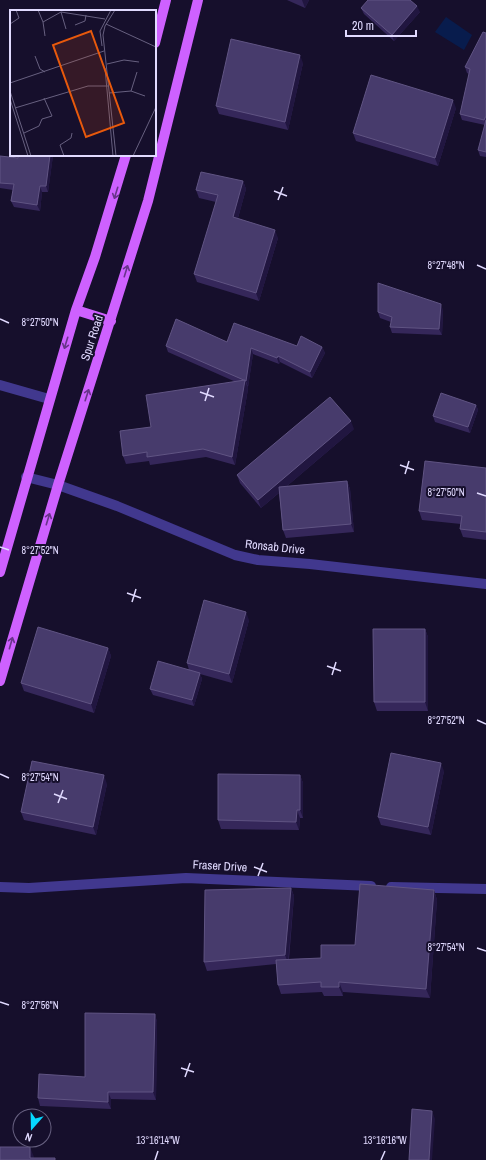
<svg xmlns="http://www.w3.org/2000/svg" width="486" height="1160" font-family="'Archivo Narrow',sans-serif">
  <rect width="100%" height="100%" fill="#160f2c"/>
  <path fill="#081c4d" d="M446,17L472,35L464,50L435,32Z"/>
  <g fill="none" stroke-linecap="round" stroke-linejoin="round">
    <path stroke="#41388e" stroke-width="10" d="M0,385L49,399
      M26,477L58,485L117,506L235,555L258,560L310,564L486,584
      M0,887L29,888L186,878L371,886
      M391,887L486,889"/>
    <path stroke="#ce61ff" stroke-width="10" d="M155,43L166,0
      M76,310L111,321
      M0,572L76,310L95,257L126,155
      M0,681L58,485L148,201L198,0"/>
  </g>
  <path fill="#35275a" d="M287,0H309L305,8Z
    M361,8L420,12L394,41L364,14Z
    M486,33V157L480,156L478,150L485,125L462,120L460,114L469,74L467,73L465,67Z
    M303,63L288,130L219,114L216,106Z
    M456,108L438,166L356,141L353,133Z
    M18,155H53L48,192H42L40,211L14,207L11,201L13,190L0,188V156L18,158Z
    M243,181L246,189L238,218L278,238L259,301L197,282L194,274L216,202L199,198L196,190Z
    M443,310L442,335L392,333L390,327L391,322L380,318L378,312Z
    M227,342L297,346L322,347L325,353L312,378L280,362L279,364L253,354L248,387L247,386L248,389L235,465L206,457L150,465L149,461L126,464L123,456L236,382L168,352L166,346Z
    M476,405L478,410L470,433L435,422L433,416Z
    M354,429L287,486L347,481L350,489L354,532L286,538L283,530L279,493L261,508L240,483L237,475Z
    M486,468V540L463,537L460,529L461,524L422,520L419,511Z
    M249,620L232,683L200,674L202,679L194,706L153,695L150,689L189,670L187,663Z
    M425,629L428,637V711H377L374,702Z
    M108,648L111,656L94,713L24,691L21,683Z
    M444,771L431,835L381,825L378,817Z
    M300,775L303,783V818H300L299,830L221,829L218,820Z
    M107,784L96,835L24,820L21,812Z
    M291,888L294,896L289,959L321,958L355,945L434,890L437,900L430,998L343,992V996H324L322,992L281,994L278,985L276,964L207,971L204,962Z
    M155,1014L157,1022L156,1100L111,1099V1109L40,1106L38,1098L85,1077Z"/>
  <path fill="#211640" d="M302,0H309L305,8Z
    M417,6L420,12L394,41L392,35Z
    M300,55L303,63L288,130L285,122Z
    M453,100L456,108L438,166L435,158Z
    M50,155H53V156L48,192L46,186Z
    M243,181L246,189L236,225L233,217Z
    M40,186L42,192L40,211L37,205Z
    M275,230L278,238L259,301L256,293Z
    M441,304L443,310L442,335L439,329Z
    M322,347L325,353L312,378L310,372Z
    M251,348L253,354L248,387L246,381Z
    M278,356L280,362L279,364L277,358Z
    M245,380L248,389L235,465L232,457Z
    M476,405L478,410L470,433L468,427Z
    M351,421L354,429L261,508L258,500Z
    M347,481L350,489L354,532L351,524Z
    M246,612L249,620L232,683L229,674Z
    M425,629L428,637V711L425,702Z
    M108,648L111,656L94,713L91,704Z
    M200,673L202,679L194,706L192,700Z
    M441,763L444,771L431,835L428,827Z
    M104,775L107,784L96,835L93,827Z
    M300,775L303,783V818L300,810Z
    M297,810L300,818L299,830L296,822Z
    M291,888L294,896L288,963L285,955Z
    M434,890L437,900L430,998L426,989Z
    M339,982L343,992V996L339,987Z
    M155,1014L157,1022L156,1100L153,1092Z
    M108,1092L111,1099V1109L108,1102Z
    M432,1111L435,1119L432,1160H429Z
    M30,1147L34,1157L33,1160L30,1158Z"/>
  <path fill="#473b6c" stroke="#605483" d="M368,0H410L417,6L392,35L361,8Z
    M483,32L486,33V116L484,120L460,114L470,69L465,67Z
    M231,39L300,55L285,122L216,106Z
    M371,75L453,100L435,158L353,133Z
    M486,120V152L478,150Z
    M18,155H50L46,186H40L37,205L11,201L14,184L0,183V156L18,158Z
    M201,172L243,181L233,217L275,230L256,293L194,274L218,195L196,190Z
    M378,283L441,304L439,329L390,327L392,317L378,312Z
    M176,319L227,342L234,323L297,346L301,336L322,347L310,372L278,356L277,358L251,348L246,381L166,346Z
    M245,380L232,457L203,449L147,457V452L123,456L120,431L151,427L146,395Z
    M441,393L476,405L468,427L433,416Z
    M330,397L351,421L258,500L237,475Z
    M425,461L486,468V532L460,529L462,516L419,511Z
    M347,481L351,524L283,530L279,487Z
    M204,600L246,612L229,674L187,663Z
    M38,627L108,648L91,704L21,683Z
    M373,629H425V702H374Z
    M158,661L200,673L192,700L150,689Z
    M391,753L441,763L428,827L378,817Z
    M32,761L104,775L93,827L21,812Z
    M218,774L300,775V810H297L296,822L218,820Z
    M360,884L434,890L426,989L339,982V987H321V982L278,985L276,960L321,958V945H355Z
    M291,888L285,955L204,962L205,890Z
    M85,1013L155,1014L153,1092H108V1102L38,1098L39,1074L85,1077Z
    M412,1109L432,1111L429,1160H409Z
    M0,1147H30V1158H55V1160H0Z"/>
  <defs><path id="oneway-shaft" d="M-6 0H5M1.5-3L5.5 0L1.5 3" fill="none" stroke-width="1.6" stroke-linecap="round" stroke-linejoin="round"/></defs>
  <g stroke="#69348b">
    <use href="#oneway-shaft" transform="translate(116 193) rotate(107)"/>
    <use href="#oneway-shaft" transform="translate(126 271) rotate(-73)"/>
    <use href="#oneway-shaft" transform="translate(66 343) rotate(107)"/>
    <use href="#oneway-shaft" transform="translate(87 395) rotate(-72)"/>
    <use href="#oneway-shaft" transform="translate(48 519) rotate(-73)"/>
    <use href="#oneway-shaft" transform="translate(11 643) rotate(-74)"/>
  </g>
  <path fill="none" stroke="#e1daff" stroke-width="1.5" d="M274,191L287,196M278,200L283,187M477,265L486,269M0,319L9,323M200,392L214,397M205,401L209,388M400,465L414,470M405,474L409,461M477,493L486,496M0,547L9,550M127,593L141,598M132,602L136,589M327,666L341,671M332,675L336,662M477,720L486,724M0,774L9,778M54,794L67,799M58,803L63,790M254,867L267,872M258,876L263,863M477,948L486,951M0,1002L9,1005M181,1068L194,1072M185,1077L190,1063M155,1160L158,1151M381,1160L385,1151"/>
  <g text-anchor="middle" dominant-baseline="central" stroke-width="4" stroke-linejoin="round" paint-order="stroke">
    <g font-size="12" fill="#e1daff" stroke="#160f2c">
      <text transform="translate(92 338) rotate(-72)">Spur Road</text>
      <text transform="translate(275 547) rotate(6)">Ronsab Drive</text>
      <text transform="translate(220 866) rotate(3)">Fraser Drive</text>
    </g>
  </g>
  <g transform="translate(10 10)">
    <rect width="146" height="146" fill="#160f2c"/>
    <path fill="none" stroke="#676080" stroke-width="1" d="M28,0L33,12M105,0L95,16L93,25L106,146M51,2L56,19M0,14L9,8L6,0M96,14L146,37M65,15L75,11L76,5M35,26L33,12L51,2L95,9M92,36L90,21L101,0M25,46L30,59L35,62M97,54L114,50L129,52M95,58L103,146M0,73L94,41M0,81L21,146M121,81L127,62M99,83L121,81L135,86M0,89L18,146M5,98L78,76H98M14,123L29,116L32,109L42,106L34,88M54,146L50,135L61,128L62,123M123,146L146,97"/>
    <path fill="#e8590c" fill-opacity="0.15" stroke="#e8590c" stroke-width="2" d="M81,21L114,113L76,127L43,35Z"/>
    <rect width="146" height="146" fill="none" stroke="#e1daff" stroke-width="2"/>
  </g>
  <g font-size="10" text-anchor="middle" fill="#e1daff" stroke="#160f2c" stroke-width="4" stroke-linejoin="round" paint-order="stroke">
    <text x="446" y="269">8°27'48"N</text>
    <text x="40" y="326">8°27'50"N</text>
    <text x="446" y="496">8°27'50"N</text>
    <text x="40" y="554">8°27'52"N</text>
    <text x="446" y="724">8°27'52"N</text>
    <text x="40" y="781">8°27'54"N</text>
    <text x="446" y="951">8°27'54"N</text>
    <text x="40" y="1009">8°27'56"N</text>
    <text x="158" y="1144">13°16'14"W</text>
    <text x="385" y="1144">13°16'16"W</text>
  </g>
  <g transform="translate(32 1128) rotate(200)"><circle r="19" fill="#160f2c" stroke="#676080"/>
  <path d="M0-3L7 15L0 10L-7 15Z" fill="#06d7ff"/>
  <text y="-6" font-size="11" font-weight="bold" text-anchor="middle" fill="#e1daff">N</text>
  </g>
  <path d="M346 30v6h70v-6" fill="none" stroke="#e1daff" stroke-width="2"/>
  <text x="352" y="30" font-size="12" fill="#e1daff" stroke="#160f2c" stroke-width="3" paint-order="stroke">20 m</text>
</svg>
